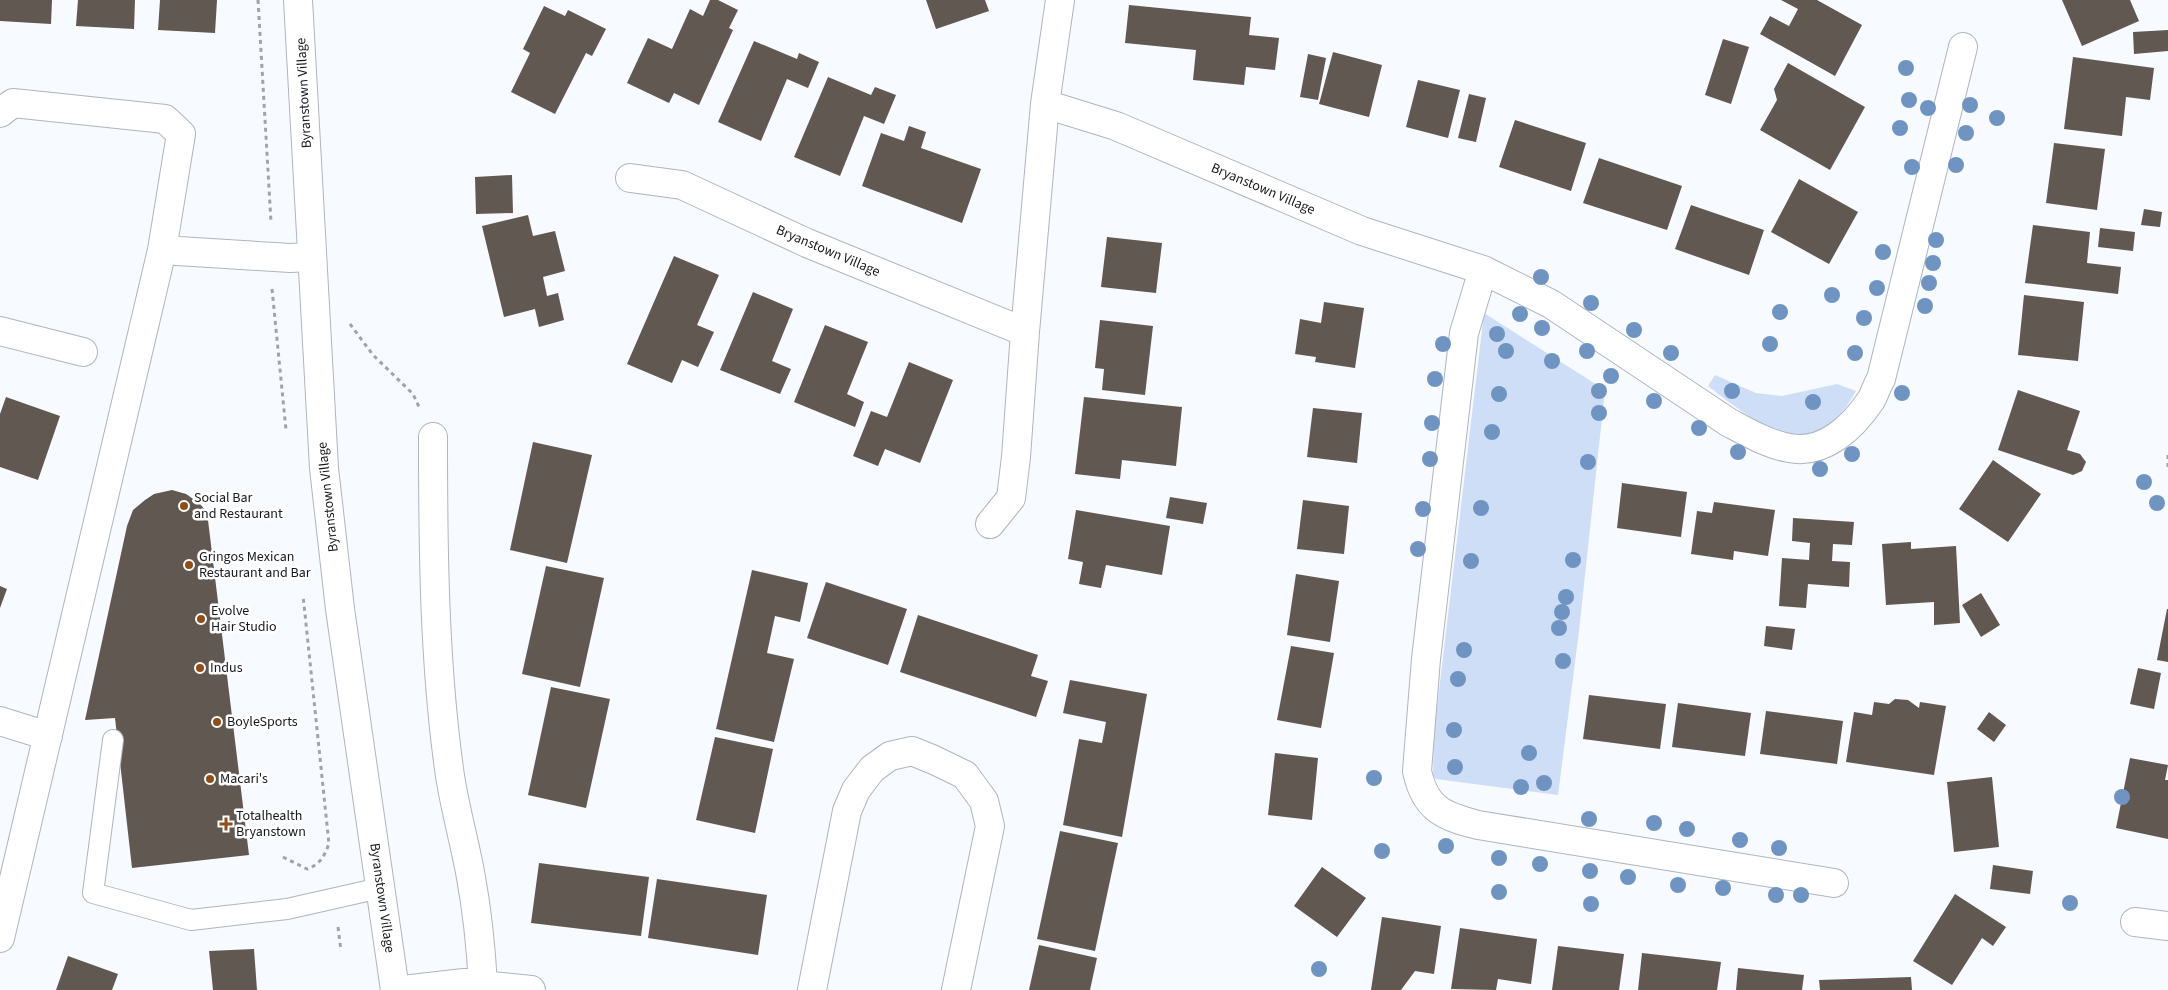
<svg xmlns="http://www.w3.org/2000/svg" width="2168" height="990" font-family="'Source Sans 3',sans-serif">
  <rect width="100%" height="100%" fill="#f7fafe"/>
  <path fill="#cddef6" d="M1484,313L1605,390L1579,631L1558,795L1436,779L1433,776L1434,733Z
    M1715,375L1756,393L1782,396L1837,384L1856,391C1813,470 1760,426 1708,386Z"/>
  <path fill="#615852" d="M0,0H52L51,24L0,21Z
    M78,0H135L134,29L76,26Z
    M160,0H217L215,33L158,30Z
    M710,0H718L738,10L729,28L733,30L699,105L674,93L669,103L627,83L648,38L672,49L690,9L703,16Z
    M926,0H985L989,11L936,29Z
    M1781,0H1817L1862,25L1835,76L1760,34L1770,16L1789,26L1798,9Z
    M2062,0H2130L2139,21L2082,46Z
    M1129,5L1251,17L1249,35L1279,38L1275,70L1246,67L1244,85L1193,80L1196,50L1125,43Z
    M544,6L565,16L568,10L606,29L592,56L586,53L555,114L511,92L530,53L523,49Z
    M2168,30V51L2134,54L2133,32Z
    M1723,39L1749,47L1731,104L1705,95Z
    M754,41L797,59L799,53L819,62L808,88L787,79L761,141L718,122Z
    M1333,52L1382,65L1369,117L1319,104Z
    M1308,54L1326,58L1318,100L1300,97Z
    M2073,57L2154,68L2150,100L2126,97L2122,136L2064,129Z
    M1788,63L1865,107L1830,170L1760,130L1777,100L1774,89Z
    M828,77L871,95L875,87L896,95L884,124L864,116L840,176L794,157Z
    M1418,80L1460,90L1448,138L1406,127Z
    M1469,94L1486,98L1476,142L1458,138Z
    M1515,120L1586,143L1571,191L1499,167Z
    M909,126L926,132L921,148L981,169L962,223L862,186L881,133L904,141Z
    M2054,143L2105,149L2097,210L2046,203Z
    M1599,158L1682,186L1667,230L1583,203Z
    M512,175L513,213L476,214L475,177Z
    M1799,179L1858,212L1829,264L1771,232Z
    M1691,205L1764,230L1749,275L1675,249Z
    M2144,209L2162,212L2160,227L2141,225Z
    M528,215L533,236L555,231L565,271L543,277L547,296L558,293L564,320L539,327L535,309L504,317L482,226Z
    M2033,225L2090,232L2087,263L2121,267L2118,294L2025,283Z
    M2100,228L2135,232L2133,251L2098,247Z
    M1107,237L1162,243L1156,293L1101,287Z
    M674,256L719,275L697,325L714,332L698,367L682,360L672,383L627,364Z
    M753,292L793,309L772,361L791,369L780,394L720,370Z
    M2024,295L2084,302L2078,361L2018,355Z
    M1324,302L1364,308L1355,368L1315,362L1316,357L1295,354L1300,319L1321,323Z
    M1100,320L1153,326L1145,395L1102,390L1104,369L1095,368Z
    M825,325L868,342L847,394L864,402L855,427L794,402Z
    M909,362L953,380L920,463L885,449L878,466L853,456L871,411L887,417Z
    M2018,390L2080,411L2067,450L2080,454L2086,462L2082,471L2073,475L1998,450Z
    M6,397L60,416L38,480L0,467V414Z
    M1084,397L1182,407L1176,466L1122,460L1120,479L1075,474Z
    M1313,408L1362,413L1357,463L1307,457Z
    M533,442L592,455L567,563L510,550Z
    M1993,460L2041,494L2008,542L1959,509Z
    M1622,483L1687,492L1681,537L1617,528Z
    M172,490L186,494L199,503L207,512L249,855L132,868L115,718L85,720L127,526L133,510L145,500L154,494Z
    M1170,497L1207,503L1203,524L1166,518Z
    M1303,500L1349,506L1344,554L1297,549Z
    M1714,502L1775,510L1768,556L1734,551L1733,560L1691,554L1697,511L1712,513Z
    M1076,510L1170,526L1162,575L1106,565L1101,588L1079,584L1083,562L1068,559Z
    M1793,518L1854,522L1852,545L1833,544L1832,561L1850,562L1849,587L1808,584L1806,608L1779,606L1782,558L1809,560L1810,543L1792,541Z
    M1911,542V549L1956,546L1960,623L1934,625V602L1886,605L1882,544Z
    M546,566L604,578L580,687L522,674Z
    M752,570L808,583L800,622L775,616L767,653L794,659L774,742L716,729Z
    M1296,574L1339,581L1330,642L1287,635Z
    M826,582L907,609L888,665L807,638Z
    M0,586L7,589L0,608Z
    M1981,593L2000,625L1981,637L1962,605Z
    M2167,609H2168V662L2157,660Z
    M918,615L1038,655L1031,676L1048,681L1036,717L900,672Z
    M1766,626L1795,629L1792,650L1764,646Z
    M1291,646L1334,653L1321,728L1277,720Z
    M2138,668L2161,673L2154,709L2130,704Z
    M1070,680L1147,694L1122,837L1063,825L1079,739L1102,743L1106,722L1063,713Z
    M551,687L610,699L586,808L528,795Z
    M1589,695L1666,704L1660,749L1583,739Z
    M1895,699L1908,700L1919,708L1920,702L1946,706L1934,775L1846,762L1854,712L1872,715L1874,702L1889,704Z
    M1678,703L1751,713L1745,756L1672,747Z
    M1766,711L1843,721L1837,764L1760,754Z
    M1989,712L2006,725L1994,742L1977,729Z
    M715,737L773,749L755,833L696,820Z
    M1275,753L1318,758L1312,820L1268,815Z
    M2130,758L2168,765L2165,780H2168V839L2116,828Z
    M1992,777L1999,847L1954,852L1947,782Z
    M1060,831L1118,843L1095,951L1037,939Z
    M539,863L649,877L641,936L531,923Z
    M1993,865L2033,871L2030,894L1990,889Z
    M1322,867L1366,898L1337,937L1294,906Z
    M657,879L767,895L758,955L648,938Z
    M1955,894L2006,927L1993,946L1982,938L1952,985L1913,961Z
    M1382,917L1441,926L1434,974L1415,971L1401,990H1371Z
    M1460,928L1537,939L1531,984L1498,979L1496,990L1451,989Z
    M1039,945L1097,958L1090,990H1029Z
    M1558,946L1624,954L1619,990H1552Z
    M254,949L257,990H213L209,951Z
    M1642,953L1721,962L1717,990H1638Z
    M68,956L118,974L112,990H56Z
    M1738,968L1804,975L1802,990H1736Z
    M1911,977L1912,990H1820L1819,980Z"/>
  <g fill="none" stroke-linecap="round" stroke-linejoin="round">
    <g stroke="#aeb5be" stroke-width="22">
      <path id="service" d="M113,740L93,893L191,920L287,909L380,888"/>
    </g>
    <g stroke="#aeb5be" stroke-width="30">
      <path id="minor" d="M1045,104L1116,126L1362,231L1483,270L1551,304L1728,422C1747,432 1767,444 1789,448C1824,455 1853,427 1871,400C1875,393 1877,385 1881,379L1963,47
        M0,113L13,103L165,119L181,134L162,250L0,938
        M630,178L682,185L807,243L1025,332
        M162,250L290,258L311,257
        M1483,270L1464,333L1426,659L1417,771C1425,809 1443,816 1478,825L1834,883
        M0,331L83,352
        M433,437C433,550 434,664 450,776C455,808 464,840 470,872C477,909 481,947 483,985
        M990,524L1011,498L1016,457L1025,332L1045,104L1060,0
        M0,721L48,736
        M2135,922L2168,926
        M403,990L464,983L531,990
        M812,990L847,811L856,790L872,769L890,756L912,751L934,760L965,775L984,801L990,826L956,990"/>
    </g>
    <g stroke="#aeb5be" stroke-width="30">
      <path id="tertiary" d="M298,0L324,468L340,609L395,990"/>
    </g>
    <path stroke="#a1a3a7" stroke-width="3" stroke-dasharray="4 4" stroke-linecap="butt" d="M258,0L271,222
      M272,289L286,430
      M350,324L373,355L413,394L420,409
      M2168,455V469
      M283,857L307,869C321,864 324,856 329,844L303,595
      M338,927L341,951"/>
    <use href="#service" stroke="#fff" stroke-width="20"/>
    <use href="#minor" stroke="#fff" stroke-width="28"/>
    <use href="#tertiary" stroke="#fff" stroke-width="28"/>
  </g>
  <g fill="#7094c1">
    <circle cx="1906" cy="68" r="8"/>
    <circle cx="1909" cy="100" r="8"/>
    <circle cx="1970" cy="105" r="8"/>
    <circle cx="1928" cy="108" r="8"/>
    <circle cx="1997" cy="118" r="8"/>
    <circle cx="1900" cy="128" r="8"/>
    <circle cx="1966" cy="133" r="8"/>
    <circle cx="1956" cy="165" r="8"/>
    <circle cx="1912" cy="167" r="8"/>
    <circle cx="1936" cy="240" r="8"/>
    <circle cx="1883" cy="252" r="8"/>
    <circle cx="1933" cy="263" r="8"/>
    <circle cx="1541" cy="277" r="8"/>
    <circle cx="1929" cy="283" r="8"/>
    <circle cx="1877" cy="288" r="8"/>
    <circle cx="1832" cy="295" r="8"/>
    <circle cx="1591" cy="303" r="8"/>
    <circle cx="1925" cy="306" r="8"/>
    <circle cx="1780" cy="312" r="8"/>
    <circle cx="1520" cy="314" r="8"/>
    <circle cx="1864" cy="318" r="8"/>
    <circle cx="1542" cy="328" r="8"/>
    <circle cx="1634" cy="330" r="8"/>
    <circle cx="1497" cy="334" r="8"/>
    <circle cx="1443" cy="344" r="8"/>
    <circle cx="1770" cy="344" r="8"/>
    <circle cx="1506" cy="351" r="8"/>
    <circle cx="1587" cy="351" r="8"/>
    <circle cx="1671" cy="353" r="8"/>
    <circle cx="1855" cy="353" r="8"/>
    <circle cx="1552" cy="361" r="8"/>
    <circle cx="1611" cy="376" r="8"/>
    <circle cx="1435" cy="379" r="8"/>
    <circle cx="1599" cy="391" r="8"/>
    <circle cx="1732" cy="391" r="8"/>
    <circle cx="1902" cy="393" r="8"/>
    <circle cx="1499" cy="394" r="8"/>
    <circle cx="1654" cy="401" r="8"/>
    <circle cx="1813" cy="402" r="8"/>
    <circle cx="1599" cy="413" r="8"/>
    <circle cx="1432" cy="423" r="8"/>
    <circle cx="1699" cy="428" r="8"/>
    <circle cx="1492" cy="432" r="8"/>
    <circle cx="1738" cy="452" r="8"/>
    <circle cx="1852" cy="454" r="8"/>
    <circle cx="1430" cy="459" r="8"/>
    <circle cx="1588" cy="462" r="8"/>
    <circle cx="1820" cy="469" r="8"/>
    <circle cx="2144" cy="482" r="8"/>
    <circle cx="2157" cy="503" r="8"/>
    <circle cx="1481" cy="508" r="8"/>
    <circle cx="1423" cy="509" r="8"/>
    <circle cx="1418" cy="549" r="8"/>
    <circle cx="1573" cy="560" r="8"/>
    <circle cx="1471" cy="561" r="8"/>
    <circle cx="1566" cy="597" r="8"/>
    <circle cx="1562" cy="612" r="8"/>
    <circle cx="1559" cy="628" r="8"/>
    <circle cx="1464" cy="650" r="8"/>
    <circle cx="1563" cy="661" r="8"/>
    <circle cx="1458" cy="679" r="8"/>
    <circle cx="1454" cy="730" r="8"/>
    <circle cx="1529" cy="753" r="8"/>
    <circle cx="1455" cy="767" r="8"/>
    <circle cx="1374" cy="778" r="8"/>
    <circle cx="1544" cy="783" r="8"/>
    <circle cx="1521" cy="787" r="8"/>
    <circle cx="2122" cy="797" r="8"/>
    <circle cx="1589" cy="819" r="8"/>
    <circle cx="1654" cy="823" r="8"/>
    <circle cx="1687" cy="829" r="8"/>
    <circle cx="1740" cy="840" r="8"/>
    <circle cx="1446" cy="846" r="8"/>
    <circle cx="1779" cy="848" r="8"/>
    <circle cx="1382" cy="851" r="8"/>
    <circle cx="1499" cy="858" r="8"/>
    <circle cx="1540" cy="864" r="8"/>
    <circle cx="1590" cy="871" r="8"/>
    <circle cx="1628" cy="877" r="8"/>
    <circle cx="1678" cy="885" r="8"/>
    <circle cx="1723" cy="888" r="8"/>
    <circle cx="1499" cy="892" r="8"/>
    <circle cx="1776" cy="895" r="8"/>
    <circle cx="1801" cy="895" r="8"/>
    <circle cx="2070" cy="903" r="8"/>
    <circle cx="1591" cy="904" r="8"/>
    <circle cx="1319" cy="969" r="8"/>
  </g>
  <g fill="#8f4d1a" stroke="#fff" stroke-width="2">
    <circle cx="184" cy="506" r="5"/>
    <circle cx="189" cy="565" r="5"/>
    <circle cx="201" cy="619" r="5"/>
    <circle cx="200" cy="668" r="5"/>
    <circle cx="217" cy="722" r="5"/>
    <circle cx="210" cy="779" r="5"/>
    <path d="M223.5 816.5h5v5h5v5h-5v5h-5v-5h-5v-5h5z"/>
  </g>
  <g text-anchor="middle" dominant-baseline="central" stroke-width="5" stroke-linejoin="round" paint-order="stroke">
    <g font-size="14" fill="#17191d" stroke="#fff">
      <text transform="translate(304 93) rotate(-93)">Byranstown Village</text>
      <text transform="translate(1263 189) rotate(23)">Bryanstown Village</text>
      <text transform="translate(828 251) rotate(23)">Bryanstown Village</text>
      <text transform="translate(328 497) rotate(-96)">Byranstown Village</text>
      <text transform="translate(382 898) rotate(82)">Byranstown Village</text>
    </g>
    <g font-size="14" fill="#17191d" stroke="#fff" text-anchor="start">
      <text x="194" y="498">Social Bar<tspan x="194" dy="16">and Restaurant</tspan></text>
      <text x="199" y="557">Gringos Mexican<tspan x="199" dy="16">Restaurant and Bar</tspan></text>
      <text x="211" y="611">Evolve<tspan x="211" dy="16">Hair Studio</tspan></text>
      <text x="210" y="668">Indus</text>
      <text x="227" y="722">BoyleSports</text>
      <text x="220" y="779">Macari's</text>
      <text x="236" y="816">Totalhealth<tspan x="236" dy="16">Bryanstown</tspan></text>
    </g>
  </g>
</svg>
